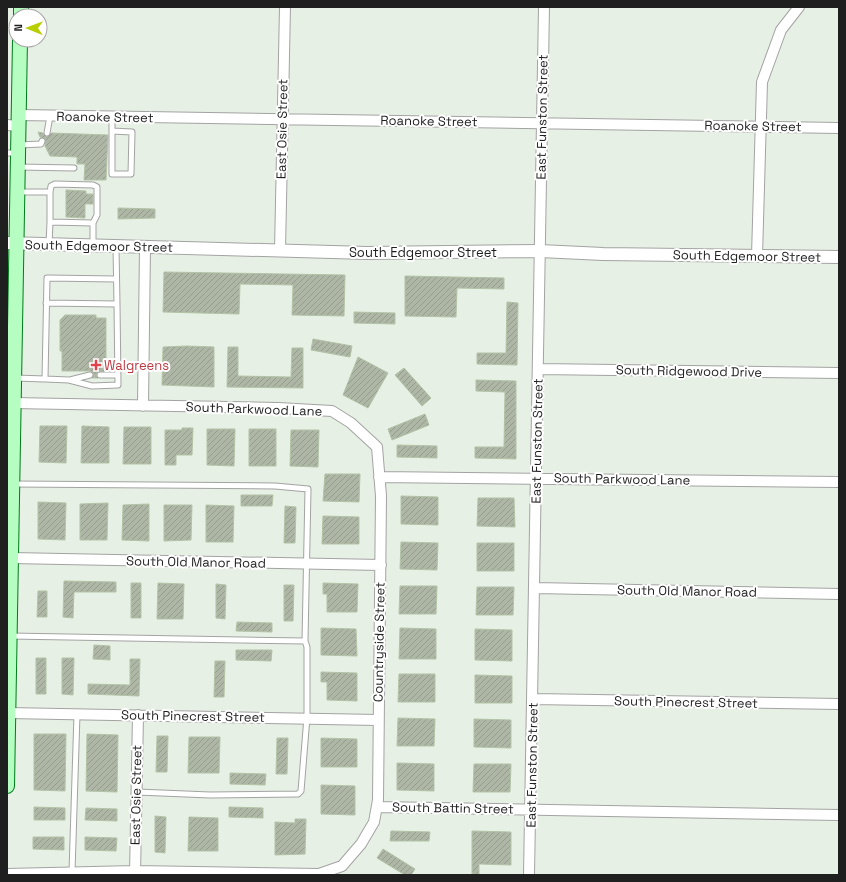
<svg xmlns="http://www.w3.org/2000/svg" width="846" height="882" font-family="'Space Grotesk',sans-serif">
  <defs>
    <pattern id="building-hatch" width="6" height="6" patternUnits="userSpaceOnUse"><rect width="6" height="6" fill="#aeb6a6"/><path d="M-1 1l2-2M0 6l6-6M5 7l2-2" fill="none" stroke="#959c8e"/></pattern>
  </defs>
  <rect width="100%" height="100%" fill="#e7f0e4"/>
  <path fill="url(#building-hatch)" stroke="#b3c3a6" d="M38,132L43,133L47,137L51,133L108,135L106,180H84L85,164H77V157L50,156L45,146V139L40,137Z
    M66,190L86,191V194H93V204H85V218L66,217Z
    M118,208L155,209V218L118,219Z
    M164,272L345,275L344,316L292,315L293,285L240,284L239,314L163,312Z
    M405,276L504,278V289L457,288L456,317L405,316Z
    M507,302L518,303L517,365L477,364V353H506Z
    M354,312L395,313V324L354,323Z
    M65,315H96V318H106V371L98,372L96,375L98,378H92L94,374L90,371H62V351H60V320Z
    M313,339L352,346L350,357L311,350Z
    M187,346L214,347V387L162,385L163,347Z
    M228,347H238V376L291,377L292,348H303V388L227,387Z
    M358,357L388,373L368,408L343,395Z
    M404,368L431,398L422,406L395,375Z
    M476,380L516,381V459L475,458V447H504L505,392L476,391Z
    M425,414L429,425L392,440L388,429Z
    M40,426H67L66,463L39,462Z
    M82,426L109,427V463H81Z
    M124,427H151V464H123Z
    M182,428H193L192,455H176V465H165V430H182Z
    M207,429H235L234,466L207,465Z
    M249,429H276V466H249Z
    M291,430H319L318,467L290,466Z
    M397,445L437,446V458L397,457Z
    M325,474H360L359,502L323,501Z
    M241,495H273L272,506H241Z
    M401,496L438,497V525L401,524Z
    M478,498H514L515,527L477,526Z
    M38,502L66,503L65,540L38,539Z
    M108,503L107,540H80V504Z
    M149,504V541L122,540L123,505Z
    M164,505H192L191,540L164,541Z
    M206,505L234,506L233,542H206Z
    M285,506L296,507L295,543H284Z
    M323,516L359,517V544H322Z
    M401,542L438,543L437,570L400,569Z
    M477,543H514V571H477Z
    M64,581L116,582V592H74L73,618L63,617Z
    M131,583H141V618H131Z
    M158,583L184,584L183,619H157Z
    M323,583L358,584L357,612H327V594H323Z
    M216,584L226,585L225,619L216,618Z
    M284,585H294L293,621H284Z
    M400,586H437L436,614H399Z
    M477,587H514L513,615H476Z
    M38,591H47V617H37Z
    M237,622L272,623V632L236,631Z
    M321,628L356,629L357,656L321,655Z
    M400,628L436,629V659H399Z
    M475,629L512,630V661L475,660Z
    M94,645L110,646V660L93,659Z
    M236,650H272L271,661L236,660Z
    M36,658H46V694H36Z
    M62,658H74L73,695L62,694Z
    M130,659H140L139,696L88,694V684L130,685Z
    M215,661H225L224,697H214Z
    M321,672L357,673V701L327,700V682H321Z
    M399,674H435V702H398Z
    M475,675L512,676V703H475Z
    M398,718L435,719L434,746H397Z
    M474,719L511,720V748L474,747Z
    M34,734H66L65,791L34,790Z
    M87,734L118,735L117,792L86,791Z
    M157,736H168L167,772H156Z
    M189,737H220L219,773H188Z
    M277,738H288L287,774H276Z
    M321,738L357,739V767H321Z
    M397,763L434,764V791L397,790Z
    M474,764H511L510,792H473Z
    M230,773L266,774L265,785L230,784Z
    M321,785L355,786V815L321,814Z
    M34,807L65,808V820H34Z
    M229,807L263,808V818L229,817Z
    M86,808L117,809V821L85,820Z
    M155,816L166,817L165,853L155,852Z
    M189,817L218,818V851H188Z
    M295,819H306L305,854L275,855V822L295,823Z
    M391,831L430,832L429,841H390Z
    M472,831L511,832V865L479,864V875H472Z
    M33,837H64V850L33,849Z
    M85,837L117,838L116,851L85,850Z
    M383,849L415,869L411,875H405L377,858Z"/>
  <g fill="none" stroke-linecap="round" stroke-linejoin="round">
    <g stroke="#a3a3a3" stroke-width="7">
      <path id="service" d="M112,117V174H131L132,132L112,131
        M47,133L50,116
        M19,145L41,144L42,141
        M7,153H18
        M18,167L74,168
        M19,192H50L51,186L55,184L93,185L97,187V215L93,223
        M50,222V192
        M49,244L50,222L93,223V246
        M46,303L117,304L116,247
        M100,375H118
        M15,378L45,379L47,278L116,279
        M45,379L69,380L92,386L118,385L117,304
        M70,380L90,375
        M14,484L275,486L308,489L305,641L307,647V717L301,791L298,794L210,795L137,792
        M10,636L305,641
        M72,872L77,714"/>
    </g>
    <g stroke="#a3a3a3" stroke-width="12">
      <path id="minor" d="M19,115L839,128
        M7,125L18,126
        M280,250L285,7
        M757,256L762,82L781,30L799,7
        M539,369L839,373
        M143,406L145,247
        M379,477L839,482
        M11,558L381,565
        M535,588L839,594
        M533,699L839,704
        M8,713L378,720
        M377,807L839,815
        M7,874L135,871L319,874L342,866L361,844L374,822L378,800L381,496L377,447L351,423L332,411L278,408L13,403
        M135,875L138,715
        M529,875L544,7"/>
    </g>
    <g stroke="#a3a3a3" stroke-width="14">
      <path id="tertiary" d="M7,243L367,253L540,251L603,254L839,257"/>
    </g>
    <g stroke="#007c1b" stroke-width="16">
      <path id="secondary" d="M21,16V7
        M7,786L20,40"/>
    </g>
    <use href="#service" stroke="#fff" stroke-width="5"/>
    <use href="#minor" stroke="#fff" stroke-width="10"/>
    <use href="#tertiary" stroke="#fff" stroke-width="12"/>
    <use href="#secondary" stroke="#b5fdc1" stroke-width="14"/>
  </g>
  <path fill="#e0444e" stroke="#fff" stroke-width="1.5" d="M94 359h4v4h4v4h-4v4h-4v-4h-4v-4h4z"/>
  <g text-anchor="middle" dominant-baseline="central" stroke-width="4" stroke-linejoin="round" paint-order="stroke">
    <g font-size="13" fill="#1f1f1f" stroke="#fff">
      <text transform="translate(105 117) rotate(1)">Roanoke Street</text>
      <text transform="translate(542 117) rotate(-89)">East Funston Street</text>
      <text transform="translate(429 121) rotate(1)">Roanoke Street</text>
      <text transform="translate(753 126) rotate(1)">Roanoke Street</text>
      <text transform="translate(282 129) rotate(-89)">East Osie Street</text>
      <text transform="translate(99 246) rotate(1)">South Edgemoor Street</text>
      <text x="423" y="252">South Edgemoor Street</text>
      <text transform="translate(747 256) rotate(1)">South Edgemoor Street</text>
      <text transform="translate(689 371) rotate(1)">South Ridgewood Drive</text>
      <text transform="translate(254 409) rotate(2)">South Parkwood Lane</text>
      <text transform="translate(537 441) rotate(-89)">East Funston Street</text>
      <text transform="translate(622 479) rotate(1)">South Parkwood Lane</text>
      <text transform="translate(196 562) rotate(1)">South Old Manor Road</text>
      <text transform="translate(687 591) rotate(1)">South Old Manor Road</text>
      <text transform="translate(379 642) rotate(-89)">Countryside Street</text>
      <text transform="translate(686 702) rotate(1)">South Pinecrest Street</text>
      <text transform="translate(193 716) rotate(1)">South Pinecrest Street</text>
      <text transform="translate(532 765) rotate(-89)">East Funston Street</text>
      <text transform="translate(136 795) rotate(-89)">East Osie Street</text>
      <text transform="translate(453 808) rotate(1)">South Battin Street</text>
    </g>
    <g font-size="13" fill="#be3a42" stroke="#fff" text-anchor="start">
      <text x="104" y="365">Walgreens</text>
    </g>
  </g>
  <rect width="846" height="882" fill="none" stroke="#1f1f1f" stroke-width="16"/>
  <g transform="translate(28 28) rotate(271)"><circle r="19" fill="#ffffff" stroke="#a5a5a5"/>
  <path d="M0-3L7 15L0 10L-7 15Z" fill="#b8ce00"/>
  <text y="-6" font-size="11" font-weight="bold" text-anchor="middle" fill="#1f1f1f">N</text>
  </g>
</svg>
